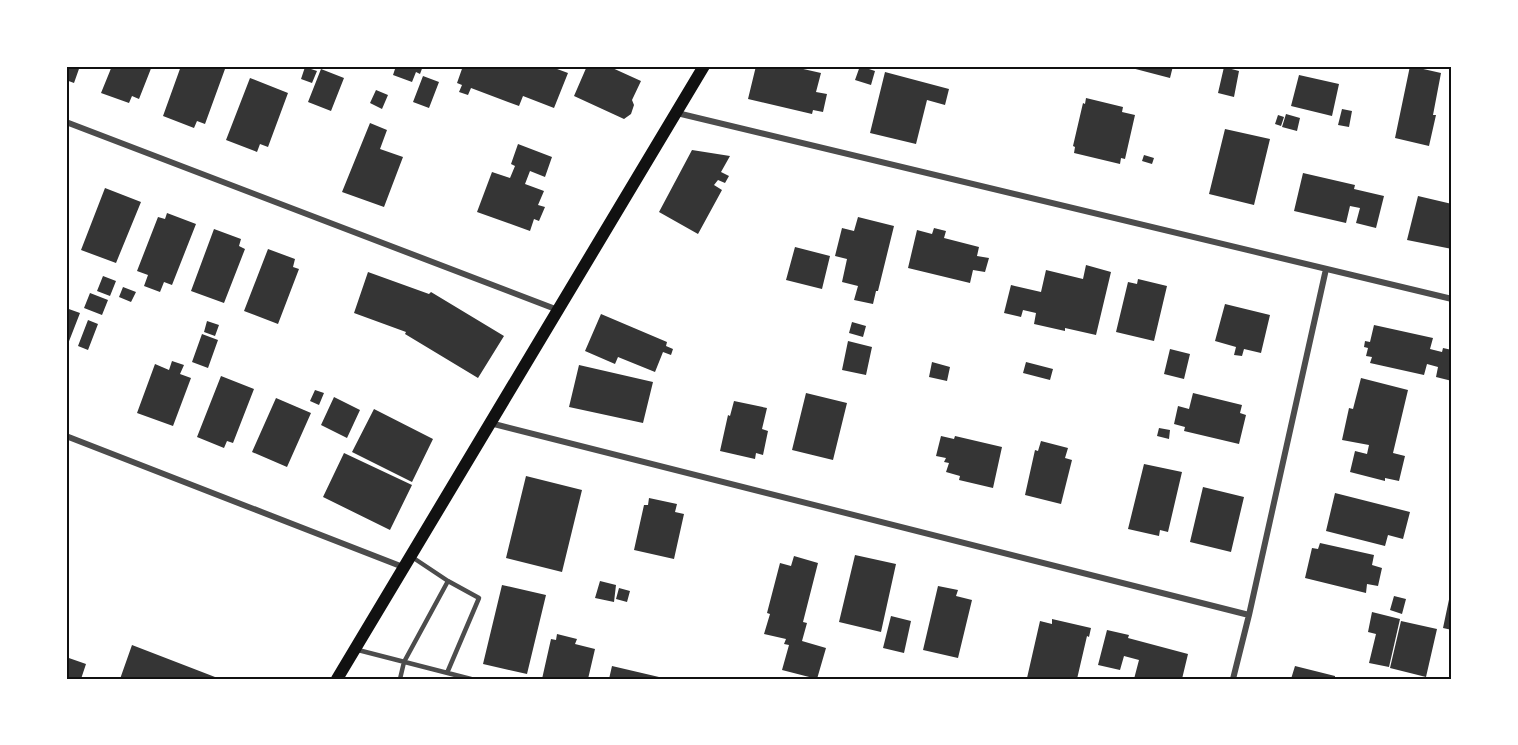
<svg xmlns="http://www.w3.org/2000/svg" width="1518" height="745" font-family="'IBM Plex Sans',sans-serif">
  <rect width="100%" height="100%" fill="#fff"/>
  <path fill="#353535" d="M66,66H80L74,83L66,80Z
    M112,66H152L139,99L132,96L129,103L101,93Z
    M181,66H217L225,69L205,124L197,121L194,128L163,116Z
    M396,66H423L420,74L416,72L412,82L393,75Z
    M463,66H537L546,69L549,66L568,73L554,108L523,96L519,106L471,88L468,95L459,92L462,85L457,83Z
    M587,66H608L641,81L632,100L634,105L631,114L624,119L574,96Z
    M756,66H790L821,73L816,92L827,94L823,112L813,110L812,114L748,99Z
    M860,66L875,71L871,85L855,80Z
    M1124,66H1173L1170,78Z
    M1410,66L1441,73L1433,115H1436L1429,146L1395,138Z
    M305,67L317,71L312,83L301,79Z
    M1224,67L1239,71L1234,97L1218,93Z
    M321,69L344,78L331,111L308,102Z
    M885,72L949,89L945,105L927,100L916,144L870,133Z
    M1299,75L1339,84L1332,116L1291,106Z
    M423,76L439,82L429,108L413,102Z
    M250,78L288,93L268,147L260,144L257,152L226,140Z
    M376,90L388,95L382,109L370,103Z
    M1086,98L1123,107L1122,112L1135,115L1125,159L1121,158L1120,164L1074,153L1075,147L1073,146L1083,103L1085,104Z
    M1342,109L1352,111L1349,127L1338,125Z
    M1286,114L1300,118L1297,131L1282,127Z
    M1278,115L1284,117L1281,126L1275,124Z
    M370,123L387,130L380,149L403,157L384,207L342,192Z
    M1225,129L1270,139L1254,205L1209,194Z
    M518,144L552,157L545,177L530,171L525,184L544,191L538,205L545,207L539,221L534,219L530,231L477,212L492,172L510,178L515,166L511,164Z
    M692,150L730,156L721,172L729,176L725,183L718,180L714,185L722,190L698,234L659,212Z
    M1144,155L1154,158L1152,164L1142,161Z
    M1303,173L1355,185L1354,189L1384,196L1376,228L1356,223L1360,208L1350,206L1346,223L1294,211Z
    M105,188L141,202L116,263L81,250Z
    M1418,196L1452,204V249L1407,240Z
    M167,213L196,224L172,285L164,282L160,292L144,286L148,275L137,271L158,217L165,219Z
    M858,217L894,226L878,291H876L873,304L854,300L858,286L842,282L847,259L835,256L842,228L854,231Z
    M934,228L946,231L944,238L979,247L977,256L989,258L985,272L973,270L970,283L908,268L917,230L932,234Z
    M214,229L241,239L239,246L245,249L224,303L191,291Z
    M795,247L830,256L822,289L786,280Z
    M268,249L295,259L293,267L299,269L278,324L244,311Z
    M1086,265L1111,272L1096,335L1065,328V331L1034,324L1036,313L1023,310L1021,317L1004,313L1011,285L1041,292L1046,270L1083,279Z
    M368,272L429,294L431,292L504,336L478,378L405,334L406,332L354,313Z
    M103,276L116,281L110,296L97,291Z
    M1138,279L1167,286L1154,341L1116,332L1128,282L1137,284Z
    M123,287L136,292L131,302L119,297Z
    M90,293L108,300L102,315L84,308Z
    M1225,304L1270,315L1261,353L1244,349L1242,356L1234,355L1236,347L1215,341Z
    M66,308L80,313L66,349Z
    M601,314L667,342L666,346L673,349L671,355L663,352L655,372L618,357L615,364L585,351Z
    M88,320L98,324L88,350L78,346Z
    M207,321L219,325L215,336L204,332Z
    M852,322L866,326L863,337L849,333Z
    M1374,325L1433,338L1430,349L1442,352L1443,348L1452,350V381L1436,377L1438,367L1427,364L1424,375L1370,363L1372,357L1366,356L1368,348L1364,347L1365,341L1370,342Z
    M202,334L218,340L208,368L192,362Z
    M848,341L872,347L866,375L842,370Z
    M1170,349L1190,354L1184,379L1164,374Z
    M172,361L184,365L180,374L191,378L173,426L137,413L155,364L169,370Z
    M932,362L950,367L947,381L929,377Z
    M1026,362L1053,369L1050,380L1023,373Z
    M579,365L653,382L643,423L569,407Z
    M221,376L254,389L233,443L227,441L224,448L197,437Z
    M1361,378L1408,390L1393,453L1405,456L1399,481L1385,478V481L1350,472L1355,451L1367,454L1369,445L1342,440L1349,408L1353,409Z
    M315,390L324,393L319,405L310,401Z
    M806,393L847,403L833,460L792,450Z
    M1193,393L1242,405L1240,413L1246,415L1239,444L1184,431L1185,427L1174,424L1178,406L1189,409Z
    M334,397L360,410L347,438L321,425Z
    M276,398L311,413L287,467L252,452Z
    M734,401L767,408L762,429L768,431L763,455L756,453L755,459L720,451L728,415L730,416Z
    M374,409L433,439L412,482L352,452Z
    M1159,428L1170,430L1169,439L1157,436Z
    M941,436L954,439L955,436L1002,447L993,488L959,480L960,476L946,472L949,463L944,462L946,458L936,456Z
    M1041,441L1068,448L1065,458L1072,460L1061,504L1025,495L1035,450L1038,451Z
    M344,453L412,485L390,530L323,497Z
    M1144,464L1182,472L1168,532L1160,530L1159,536L1128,529Z
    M526,476L582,490L562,572L506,558Z
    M1203,487L1244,497L1231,552L1190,542Z
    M1335,493L1410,512L1403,539L1388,535L1385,546L1326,531Z
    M649,498L677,504L675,512L684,514L674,559L634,550L644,505H648Z
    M1320,543L1374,555L1372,565L1382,568L1378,586L1367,584L1366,593L1305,578L1312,548L1318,549Z
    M855,555L896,564L881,632L839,622Z
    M794,556L818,563L803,622L807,623L802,641L826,648L817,679L782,670L789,645L784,644L786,639L764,634L770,614L767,613L780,563L791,566Z
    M600,581L616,585L614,602L595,598Z
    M502,585L546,595L527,674L483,664Z
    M938,586L958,590L956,596L972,600L958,658L923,650Z
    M619,588L630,591L627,602L616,599Z
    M1451,590H1452V630L1443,628Z
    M1394,596L1406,599L1402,614L1390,610Z
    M1372,612L1400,619L1389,667L1369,663L1376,634L1368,632Z
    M891,616L911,621L904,653L883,648Z
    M1052,619L1091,628L1089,637L1087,636L1077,679L1027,678L1040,621L1052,624Z
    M1401,621L1437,629L1426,677L1390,668Z
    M1107,630L1129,635L1128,638L1188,654L1182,679H1134L1139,660L1124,656L1120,670L1098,665Z
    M557,634L577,639L575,644L595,649L588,679H542L551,639L556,640Z
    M132,645L215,677V679H120Z
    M66,657L86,664L81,679H66Z
    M612,666L659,677L658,679H609Z
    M1295,666L1335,676V679H1291Z"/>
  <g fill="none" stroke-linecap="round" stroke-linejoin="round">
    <path stroke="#4c4c4c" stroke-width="4.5" d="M412,557L448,581L479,598L447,673
      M358,650L471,679
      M400,679L404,662L448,581"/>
    <path stroke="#4c4c4c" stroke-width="6" d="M677,113L1452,299
      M66,122L558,310
      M490,423L1249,615
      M66,436L403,567
      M1233,679L1249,615L1326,269"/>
    <path stroke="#111" stroke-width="12" d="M337,679L704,66"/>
  </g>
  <rect width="1518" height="745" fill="none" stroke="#ffffff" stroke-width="135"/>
  <rect x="68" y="68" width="1382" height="610" fill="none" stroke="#111" stroke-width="2"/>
</svg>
